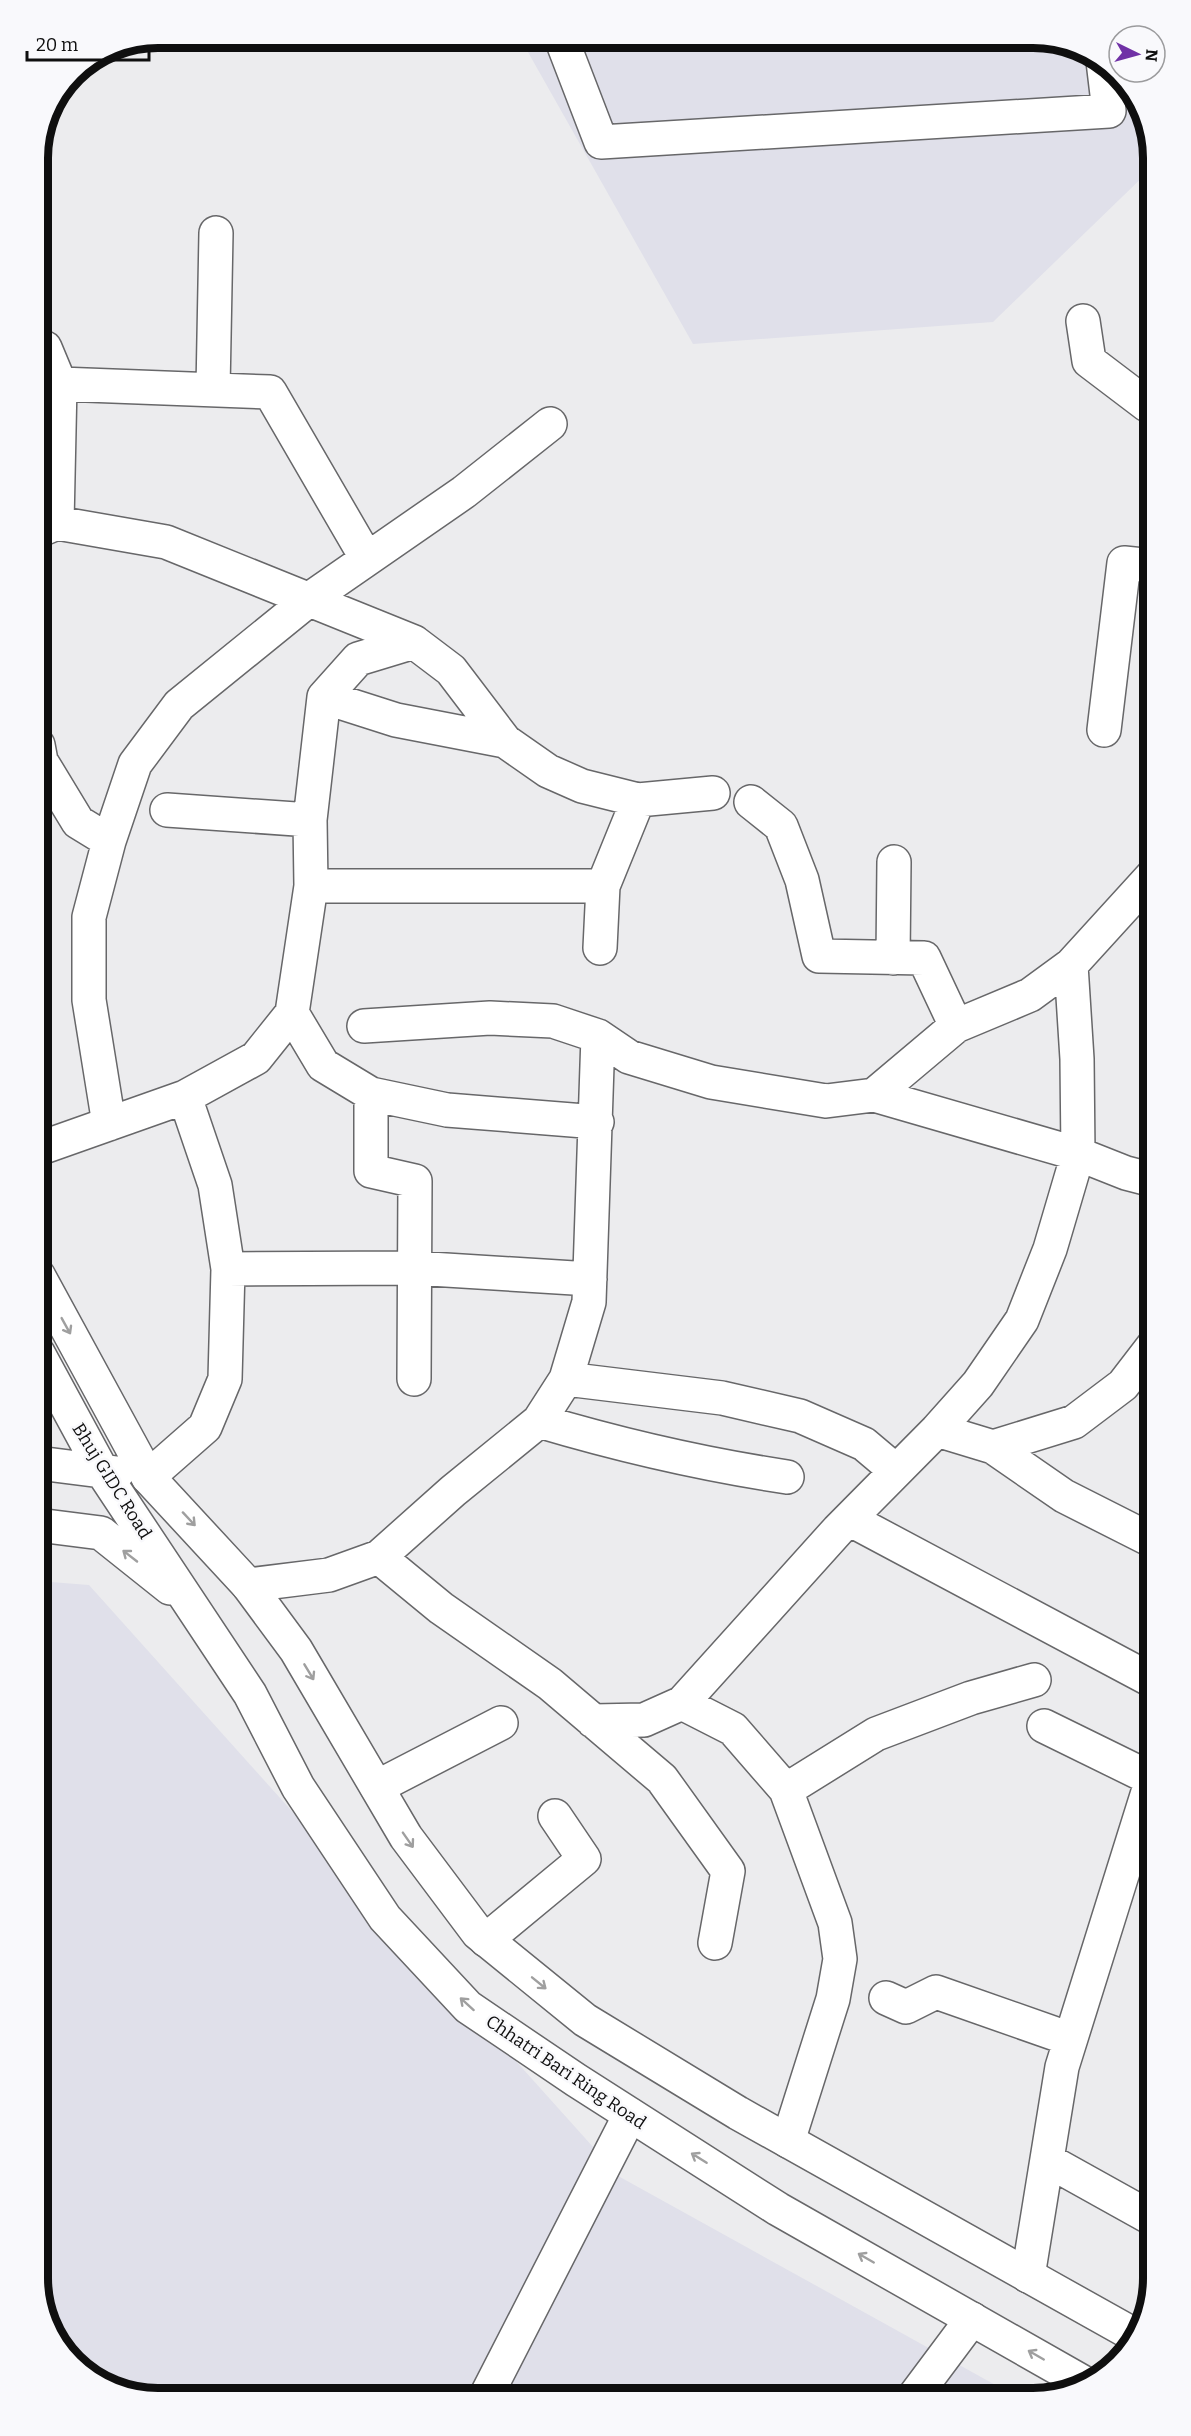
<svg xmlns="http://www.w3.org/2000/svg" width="1191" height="2436" font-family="Bitter,serif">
  <rect width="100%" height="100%" fill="#ececee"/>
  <path fill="#e0e0ea" d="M520,38H1042L1106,62L1144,112L1153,167L993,322L693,344Z
    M38,1581L89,1585L620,2177L1019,2398H150L85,2374L47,2324L38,2278Z"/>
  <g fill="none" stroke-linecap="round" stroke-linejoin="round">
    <g stroke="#676769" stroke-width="36">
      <path id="minor" d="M561,38L601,142L1109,111L1103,61
        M1083,321L1089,361L1147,405L1153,406
        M38,347L45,348L60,384L270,392L367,559
        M213,389L216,233
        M57,523L60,384
        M38,531L57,523L166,542L414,642L451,670L505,741L548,771L582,786L638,800L713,793
        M324,697L396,720L505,741
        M1104,730L1124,563L1153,566
        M38,745L41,761L78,822L109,841
        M751,802L781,826L802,880L819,956L924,958L956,1026
        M167,810L310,820
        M311,886H603
        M600,948L603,886L638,800
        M893,958L894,862
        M364,1026L490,1018L553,1021L598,1036L629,1057L711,1082L826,1101L874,1095L956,1026L1030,995L1071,965
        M371,1094L447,1110L597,1122
        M874,1095L1078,1154L1126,1173L1153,1180
        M109,1124L89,1000V917L109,841L135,764L179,705L311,598L464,492L550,424
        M38,1149L185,1097L256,1058L292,1013
        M228,1269L414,1268L590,1279
        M414,1379L415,1181L371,1171V1094L323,1065L292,1013L311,886L310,820L324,697L358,659L414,642
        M566,1379L722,1398L800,1416L864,1444L896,1471
        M539,1421C623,1446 701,1464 787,1477
        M937,1430L993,1447L1064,1496L1153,1541
        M993,1447L1074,1422L1123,1385L1153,1346
        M148,1477L205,1427L225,1379L228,1269L215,1185L185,1097
        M849,1519L1153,1681
        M379,1557L441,1608L550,1684L662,1779L728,1871L715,1943
        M248,1585L329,1575L379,1557L453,1491L539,1421L566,1379L589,1302L598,1036
        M593,1721L644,1720L682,1703
        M1044,1726L1152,1779
        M377,1787L501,1723
        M786,1790L876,1734L971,1698L1034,1680
        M486,1940L584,1859L555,1816
        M886,1998L906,2007L936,1992L1070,2039
        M788,2141L833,1999L840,1959L835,1923L786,1790L733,1729L682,1703L838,1530L937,1430L978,1384L1022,1320L1050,1249L1078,1154L1077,1059L1071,965L1153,875
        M1047,2160L1153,2219
        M1028,2276L1062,2067L1153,1776
        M485,2398L630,2115
        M913,2398L972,2319"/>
    </g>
    <g stroke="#676769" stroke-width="36">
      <path id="secondary" d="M38,1275L148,1477L248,1585L296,1650L406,1837L478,1933L585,2020L738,2113L1136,2336
        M38,1353L102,1471L250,1694L298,1787L385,1918L468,2007L576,2080L778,2209L1086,2384
        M38,1463L117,1473
        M38,1525L101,1533L170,1588"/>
    </g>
    <use href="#minor" stroke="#fff" stroke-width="33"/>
    <use href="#secondary" stroke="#fff" stroke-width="33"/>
  </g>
  <defs><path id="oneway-shaft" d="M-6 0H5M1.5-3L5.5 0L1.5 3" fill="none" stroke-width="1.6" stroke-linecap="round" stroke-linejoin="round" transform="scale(1.5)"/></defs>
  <g stroke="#9f9f9f">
    <use href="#oneway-shaft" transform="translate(66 1326) rotate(61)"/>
    <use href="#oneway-shaft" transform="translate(189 1519) rotate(47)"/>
    <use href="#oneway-shaft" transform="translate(130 1556) rotate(-142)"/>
    <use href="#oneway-shaft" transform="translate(309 1672) rotate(59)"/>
    <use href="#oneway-shaft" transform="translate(408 1840) rotate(55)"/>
    <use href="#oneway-shaft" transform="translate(539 1983) rotate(39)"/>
    <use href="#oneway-shaft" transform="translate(467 2004) rotate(-138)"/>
    <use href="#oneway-shaft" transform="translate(699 2158) rotate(-148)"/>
    <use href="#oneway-shaft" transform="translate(866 2258) rotate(-150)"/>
    <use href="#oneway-shaft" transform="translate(1036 2355) rotate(-150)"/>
  </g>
  <g text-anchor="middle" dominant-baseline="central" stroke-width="5" stroke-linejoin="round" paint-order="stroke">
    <g font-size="18" fill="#0f0f0f" stroke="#f9f9fc">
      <text transform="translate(112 1481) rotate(58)">Bhuj GIDC Road</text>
      <text transform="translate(566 2072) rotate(34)">Chhatri Bari Ring Road</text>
    </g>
  </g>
  <path d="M0 0H1191V2436H0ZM158 48H1033A110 110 0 0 1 1143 158V2278A110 110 0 0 1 1033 2388H158A110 110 0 0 1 48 2278V158A110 110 0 0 1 158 48Z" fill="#f9f9fc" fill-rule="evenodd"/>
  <path fill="none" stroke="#0f0f0f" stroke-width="8" d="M158 48H1033A110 110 0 0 1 1143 158V2278A110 110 0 0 1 1033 2388H158A110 110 0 0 1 48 2278V158A110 110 0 0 1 158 48Z"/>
  <g transform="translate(1137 54) rotate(95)"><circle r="28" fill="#f9f9fc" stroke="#9b9b9d" stroke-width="1.5"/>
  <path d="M0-4.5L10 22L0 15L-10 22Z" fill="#7031a6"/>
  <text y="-9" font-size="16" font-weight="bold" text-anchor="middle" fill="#0f0f0f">N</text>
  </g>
  <path d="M27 51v9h122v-9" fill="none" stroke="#0f0f0f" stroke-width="3"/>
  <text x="36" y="51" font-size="18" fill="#0f0f0f" stroke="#f9f9fc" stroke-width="4.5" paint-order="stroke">20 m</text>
</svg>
